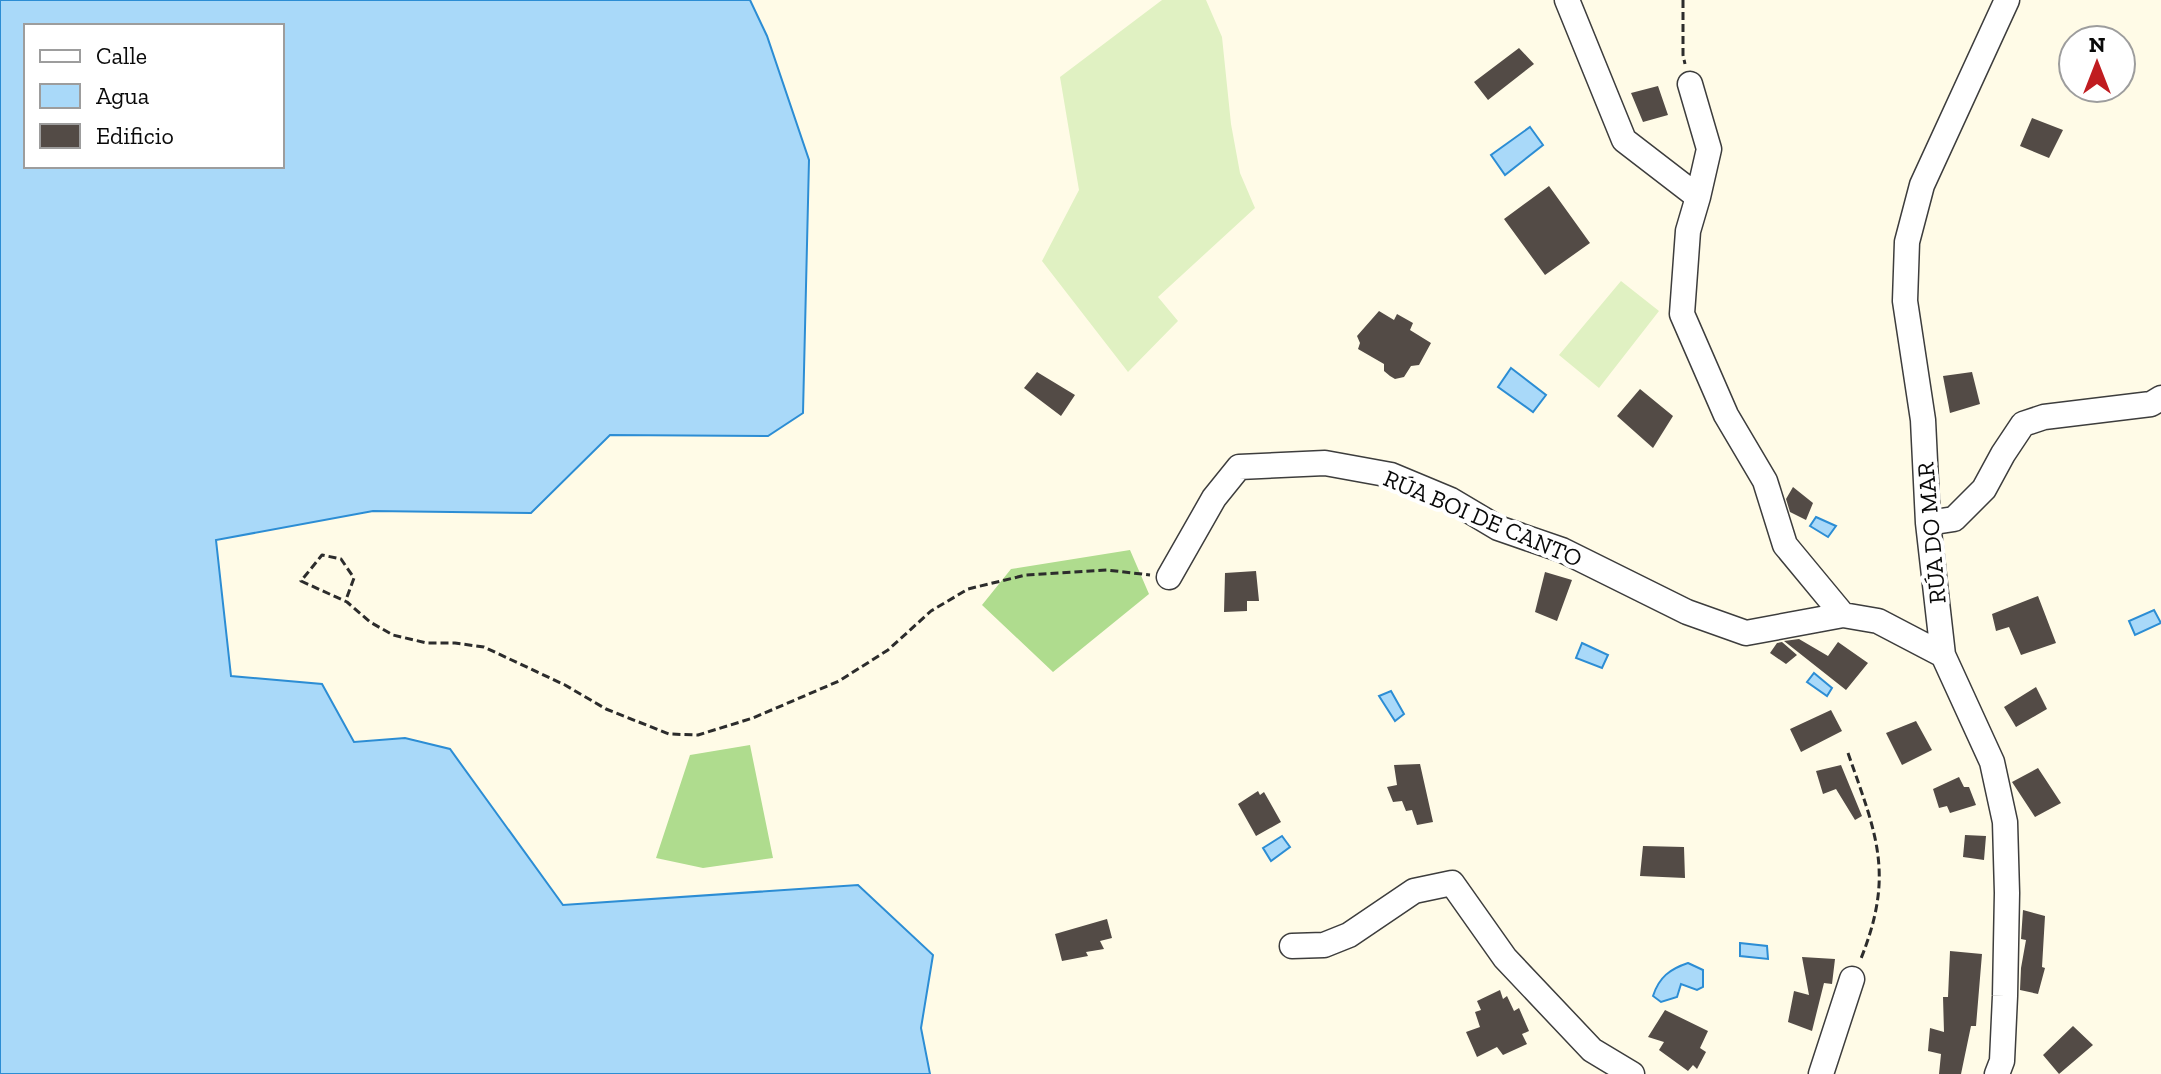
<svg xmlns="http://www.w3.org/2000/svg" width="2161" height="1074" font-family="'Zilla Slab',serif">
  <rect width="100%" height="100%" fill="#fffbe7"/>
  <path fill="#afdc8e" d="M1130,550L1149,594L1053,672L982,605L1011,569Z
    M750,745L773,858L703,868L656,858L690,755Z"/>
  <path fill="#e0f1c2" d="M1162,0H1206L1222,37L1231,124L1240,173L1255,208L1158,297L1178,321L1128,372L1042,261L1079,190L1060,77Z
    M1621,281L1659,311L1599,388L1559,355Z"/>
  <path fill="#a9d9f9" stroke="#2c8dd4" stroke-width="2" fill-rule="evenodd" d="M0,0H750L767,36L809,160L803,413L768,436L610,435L531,513L373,511L216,540L231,676L322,684L354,742L405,738L450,749L563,905L858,885L933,955L921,1028L930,1074H0ZM26,26H282V166H26Z
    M1530,127L1543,145L1505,175L1491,155Z
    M1511,368L1546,395L1533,412L1498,387Z
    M1816,517L1836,526L1828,537L1810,526Z
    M2154,610L2161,623L2135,635L2129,621Z
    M1582,643L1608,655L1602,668L1576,658Z
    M1814,673L1832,688L1827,696L1807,682Z
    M1391,691L1404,714L1395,721L1379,696Z
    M1282,836L1290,847L1271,861L1263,848Z
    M1740,943L1767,946L1768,959L1740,956Z
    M1688,963L1703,970V987L1697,990L1681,984L1677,997L1661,1002L1653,996C1659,977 1670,969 1688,963Z"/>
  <path fill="#534b46" d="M1519,48L1534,64L1488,100L1474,82Z
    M1658,86L1668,115L1643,122L1631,93Z
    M2032,118L2063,130L2049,158L2020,146Z
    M1549,186L1590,243L1545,275L1504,219Z
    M1379,311L1394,320L1397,314L1413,323L1410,330L1431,343L1419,365L1411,366L1404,377L1395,379L1390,376L1384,371V364L1358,349L1360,343L1357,336Z
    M1037,372L1075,395L1061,416L1024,388Z
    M1972,372L1980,404L1950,413L1943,376Z
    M1640,389L1673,416L1653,448L1617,416Z
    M1793,487L1813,503L1806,520L1790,512L1786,499Z
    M1256,571L1259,601H1247V611L1224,612L1225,573Z
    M1545,572L1572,580L1557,621L1535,612Z
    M2038,596L2056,643L2021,655L2009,627L1996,631L1992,614Z
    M1799,639L1828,656L1838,642L1868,663L1846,690L1784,641Z
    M1782,642L1797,655L1786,664L1770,653L1777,643Z
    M2036,687L2047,709L2016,727L2004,707Z
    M1831,710L1842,731L1801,752L1790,729Z
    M1916,721L1932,750L1902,765L1886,733Z
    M1420,764L1433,822L1417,825L1412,810L1406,811L1402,801L1393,802L1387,787L1397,785L1394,765Z
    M1841,765L1862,816L1855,820L1836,789L1823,794L1816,771Z
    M2038,768L2061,803L2035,817L2012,782Z
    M1959,777L1964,787H1969L1976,805L1950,813L1947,806L1939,808L1933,789Z
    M1258,791L1260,795L1264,792L1281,822L1256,836L1238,804Z
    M1965,835L1986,836L1984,860L1963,857Z
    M1643,846L1684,847L1685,878L1640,876Z
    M2023,910L2045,916L2042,967L2045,968L2038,994L2020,990L2021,968L2026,940L2021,939Z
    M1107,919L1112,938L1100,941L1104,949L1086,952L1088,956L1062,961L1055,934Z
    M1950,951L1982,954L1976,1026H1971L1961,1074H1939L1941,1054L1928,1051L1930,1028L1944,1032L1943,997H1948Z
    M1802,957L1835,959L1832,984L1824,983L1812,1031L1788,1022L1794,991L1809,995Z
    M1500,990L1503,999L1507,996L1514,1011L1519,1008L1529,1031L1522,1034L1527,1044L1503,1055L1497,1047L1477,1057L1466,1032L1480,1027L1475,1012L1481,1010L1477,1001Z
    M1665,1010L1708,1031L1700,1048L1706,1052L1697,1069L1693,1065L1688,1071L1659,1050L1664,1042L1648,1037Z
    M2073,1026L2093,1045L2059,1074L2043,1055Z"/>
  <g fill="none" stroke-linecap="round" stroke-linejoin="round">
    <g stroke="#3d3d3d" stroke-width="27">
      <path id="minor" d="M1567,0L1624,140L1698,197L1688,231L1682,314L1726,415L1765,481L1785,545L1843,615L1878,621L1943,655
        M1690,84L1709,149L1698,197
        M1928,523L1954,519L1984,489L2003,454L2023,424L2044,417L2151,404L2161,398
        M1169,577L1214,498L1239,467L1325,463L1391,475L1451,500L1498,528L1562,550L1687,612L1746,633L1843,615
        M1292,946L1324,945L1349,935L1414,891L1452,883L1505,958L1592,1050L1632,1074
        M1821,1074L1852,979
        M1997,1074L2002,1061L2005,996L2007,893L2005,822L1992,762L1943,655L1928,523L1923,420L1905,301L1907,242L1922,185L2007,0"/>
    </g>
    <path stroke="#2c2c2c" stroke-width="3" stroke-dasharray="8 4" stroke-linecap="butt" d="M1683,0V55L1685,64
      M347,597L354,578L341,559L322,555L301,581L347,602L370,622L393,635L427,643H455L484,647L565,685L606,709L669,734L698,735L753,718L839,681L888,650L931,611L968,589L1026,575L1107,570L1150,575
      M1848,753C1877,836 1895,875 1860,961"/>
    <use href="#minor" stroke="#fff" stroke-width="24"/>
  </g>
  <g text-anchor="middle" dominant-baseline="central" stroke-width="8" stroke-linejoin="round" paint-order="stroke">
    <g font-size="24" fill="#0a0a0a" stroke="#fff">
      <text transform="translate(1483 518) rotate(23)">RÚA BOI DE CANTO</text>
      <text transform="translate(1931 533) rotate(-95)">RÚA DO MAR</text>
    </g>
  </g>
  <rect x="24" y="24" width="260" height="144" fill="#ffffff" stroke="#9d9d9d" stroke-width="2"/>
  <rect x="40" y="50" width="40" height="12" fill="#ffffff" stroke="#9d9d9d" stroke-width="2"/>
  <text x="96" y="64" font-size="24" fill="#0a0a0a">Calle</text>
  <rect x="40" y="84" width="40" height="24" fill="#a9d9f9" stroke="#9d9d9d" stroke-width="2"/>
  <text x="96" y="104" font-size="24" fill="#0a0a0a">Agua</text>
  <rect x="40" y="124" width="40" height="24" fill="#534b46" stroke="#9d9d9d" stroke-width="2"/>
  <text x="96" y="144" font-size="24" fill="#0a0a0a">Edificio</text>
  <g transform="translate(2097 64)"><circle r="38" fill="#ffffff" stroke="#9d9d9d" stroke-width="2"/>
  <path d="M0-6L14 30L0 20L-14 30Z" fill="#c01c20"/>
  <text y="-12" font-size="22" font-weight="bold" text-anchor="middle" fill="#0a0a0a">N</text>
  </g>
</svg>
